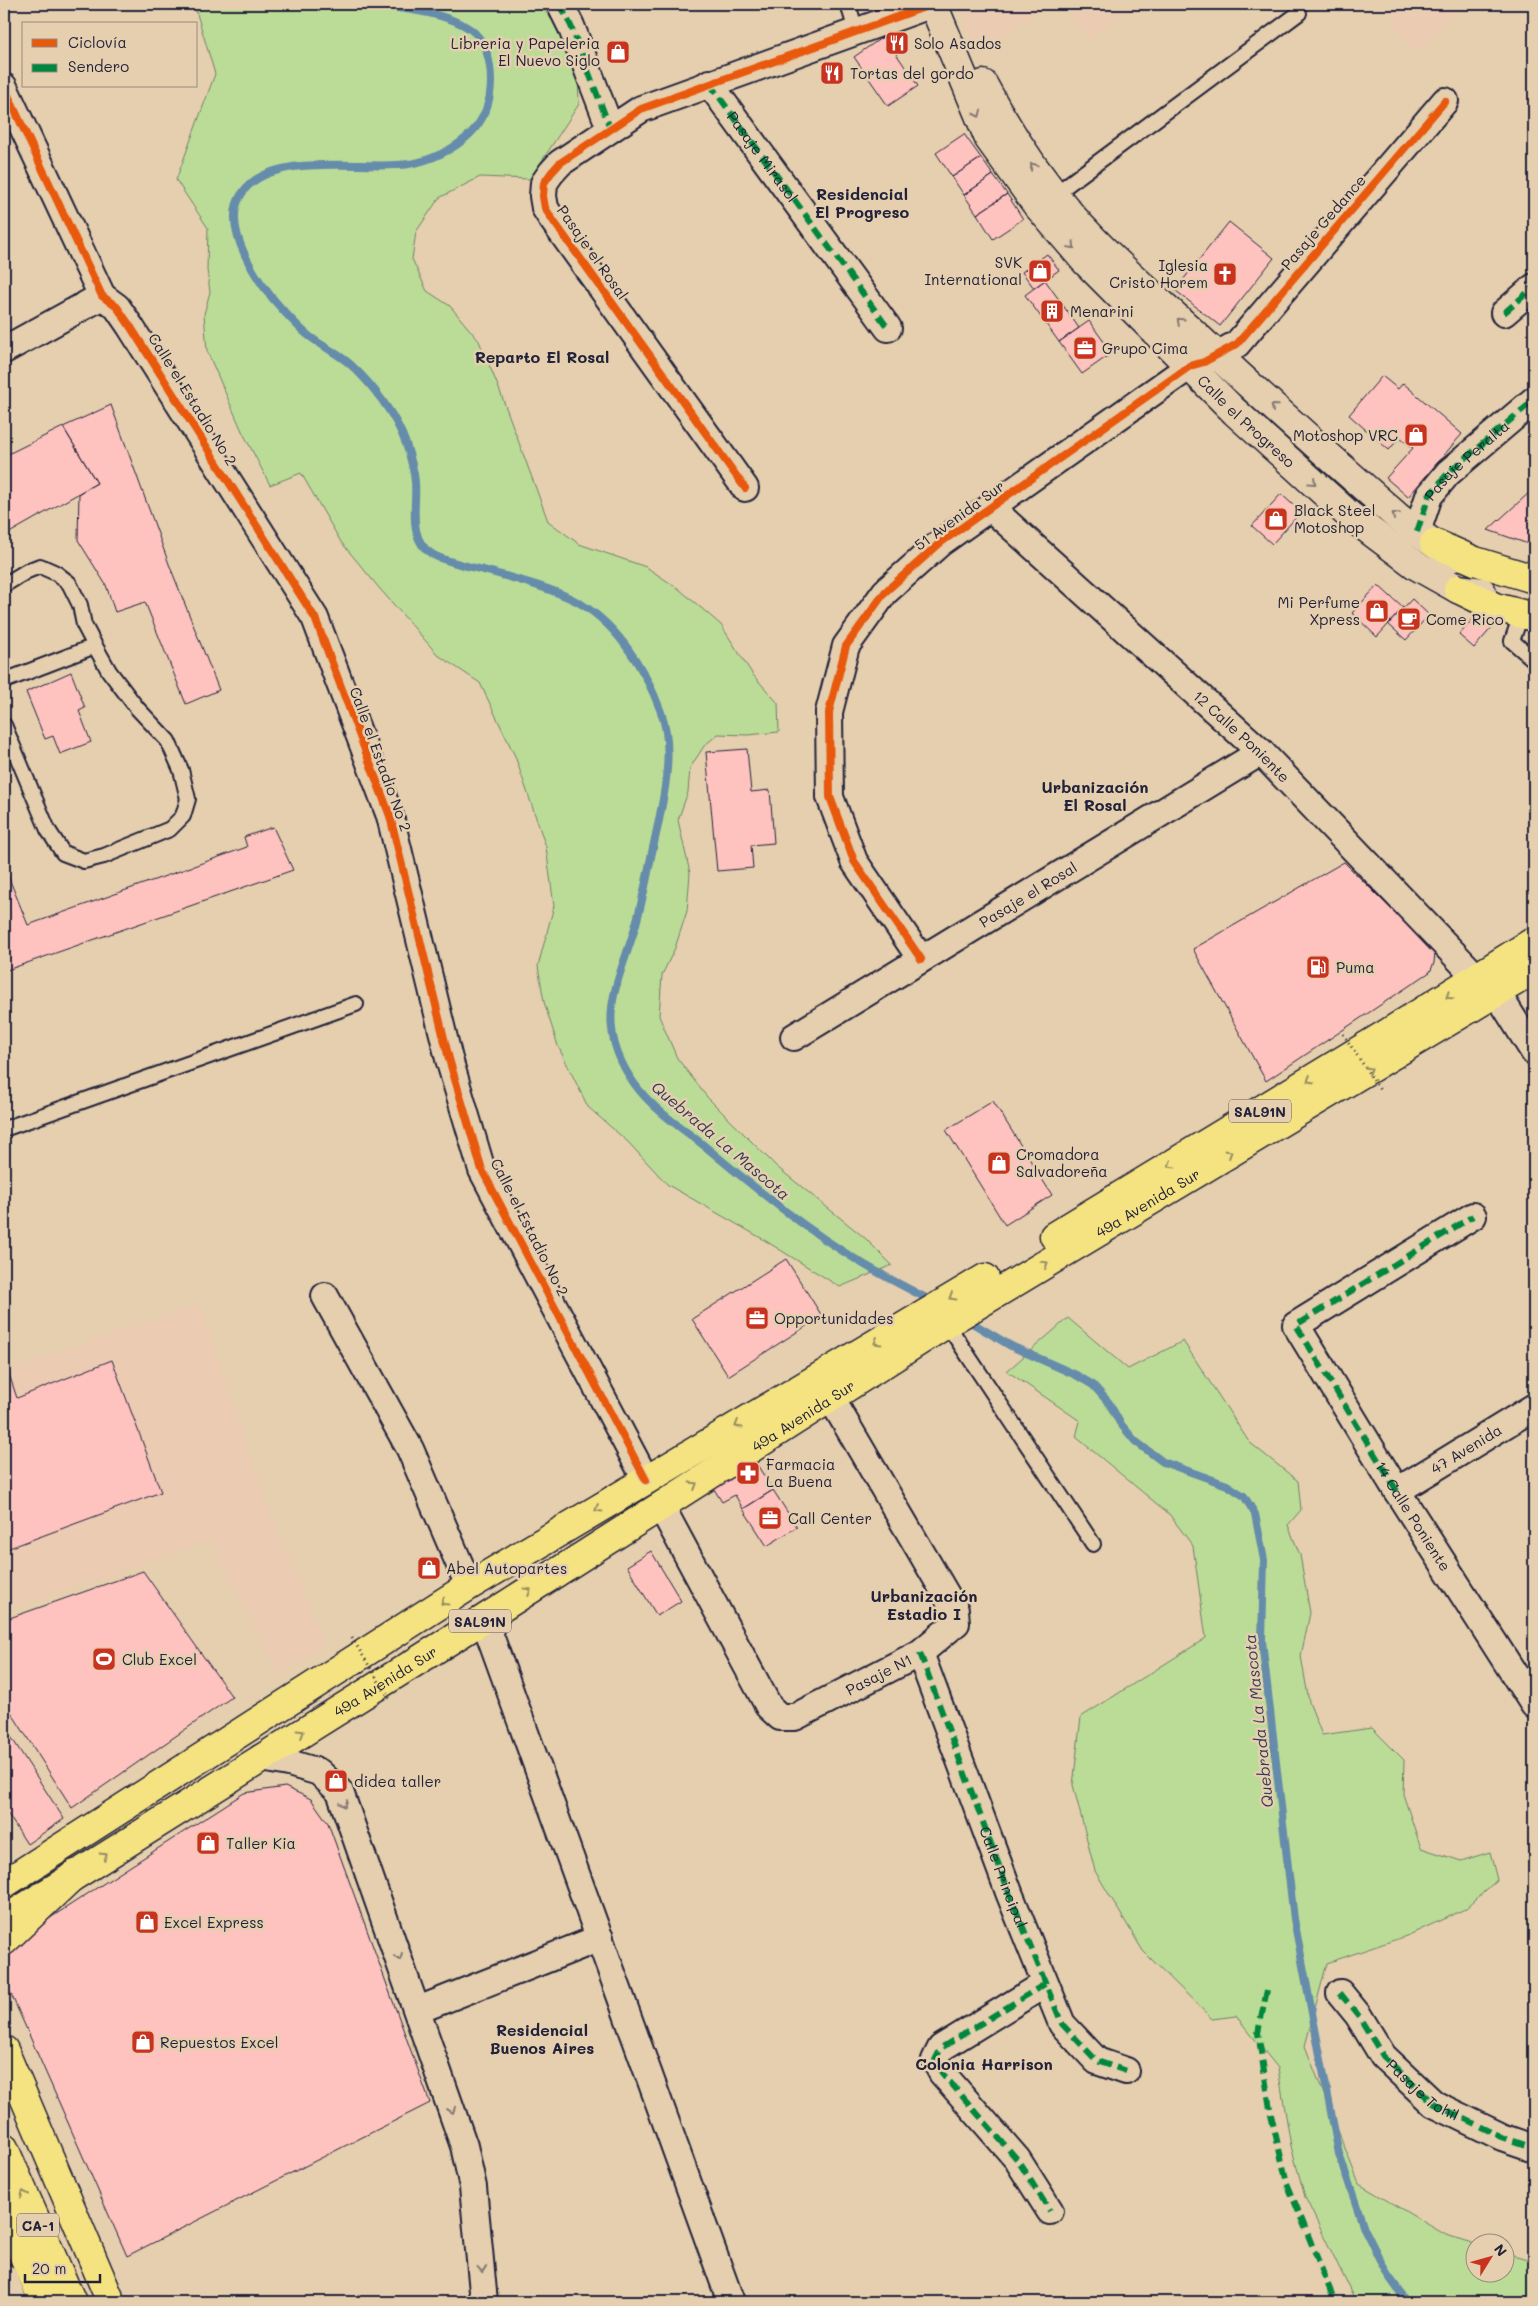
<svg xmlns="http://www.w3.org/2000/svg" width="1538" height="2306" font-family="Mali,sans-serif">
  <rect width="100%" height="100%" fill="#e5cfae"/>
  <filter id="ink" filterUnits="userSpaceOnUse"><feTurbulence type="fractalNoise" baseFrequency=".02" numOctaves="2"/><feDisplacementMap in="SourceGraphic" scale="10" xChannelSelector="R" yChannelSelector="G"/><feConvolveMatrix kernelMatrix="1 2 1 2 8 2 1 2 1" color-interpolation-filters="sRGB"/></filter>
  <g filter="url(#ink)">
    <path fill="#eccbb3" d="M959,4H1047L1006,34L980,57Z
      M1062,4H1137L1087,39Z
      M1381,4H1464L1417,53Z
      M199,1303L269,1510L325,1646L280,1675L210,1540L4,1611V1372Z"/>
    <path fill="#bbdc96" stroke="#6e7f68" d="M194,4H539L561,31L578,75L579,104L530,179L480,177L439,198L416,232L412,259L427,291L450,306L479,341L498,386L548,521L579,544L646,567L679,589L721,625L753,675L778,703L779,732L748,735L718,734L704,746L690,768L688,792L678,820L690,873L687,911L675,948L662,975L659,1016L677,1058L707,1097L777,1167L865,1238L892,1265L840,1287L761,1238L668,1185L628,1142L588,1107L558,1046L544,1002L538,966L554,906L546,847L515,756L480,683L438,655L380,589L341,542L301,473L270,485L242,431L207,351L204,314L210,292L207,270L208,228L176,180L215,74Z
      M1068,1318L1128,1369L1183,1341L1249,1442L1298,1481L1301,1510L1288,1525L1300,1555L1310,1613L1301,1656L1309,1702L1322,1735L1372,1728L1404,1760L1403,1794L1421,1848L1461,1861L1490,1852L1497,1880L1465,1909L1409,1935L1327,1963L1305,2046L1359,2184L1446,2235L1475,2244L1476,2274H1506V2253L1534,2261V2302H1356L1305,2197L1291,2146L1278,2068L1236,2016L1212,2019L1143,1951L1095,1871L1073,1785L1081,1717L1206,1638L1193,1546L1169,1514L1076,1437L1080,1421L1007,1371Z"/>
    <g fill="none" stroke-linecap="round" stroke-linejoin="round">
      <path stroke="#668cab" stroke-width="8" d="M365,4C396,8 444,11 470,29C486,40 491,62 491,81C491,102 484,120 470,134C455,149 430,161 409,164C364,171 268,149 241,195C220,228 259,284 281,308C290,318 299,328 309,336C322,346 337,353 350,364C372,384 396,415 406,444C410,456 414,469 415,482C417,505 407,539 432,554C443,562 482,569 498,574C523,581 549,588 572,599C615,620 645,668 661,712C677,755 660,814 651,857C646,883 641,909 633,934C624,964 608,997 612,1029C614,1051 626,1074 640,1091C658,1113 685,1130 707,1148C757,1190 809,1232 865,1265C887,1278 911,1290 934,1302
        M964,1318L1011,1346L1076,1375L1093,1385L1109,1403L1120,1423L1135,1441L1163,1462L1227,1485L1244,1496L1255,1514L1264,1560L1262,1641L1294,1919L1339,2154L1364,2228L1387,2274L1407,2302"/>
    </g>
    <path fill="#fec2bf" stroke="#22223b" d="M884,36L918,86L888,106L854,57Z
      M964,134L981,158L952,177L936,153Z
      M981,158L993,175L964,195L952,177Z
      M993,175L1007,194L977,214L964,195Z
      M1007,194L1023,219L993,239L977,214Z
      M1229,222L1274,258L1220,326L1175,290Z
      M1047,254L1059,270L1034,288L1022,272Z
      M1045,280L1079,328L1059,342L1025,295Z
      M1089,321L1112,353L1082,374L1059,342Z
      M1382,376L1398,389L1403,383L1462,434L1408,497L1386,478L1413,448L1400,437L1389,450L1349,415Z
      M111,405L169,564L219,690L186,704L145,602L115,612L106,585L78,540L79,493L97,483L63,427Z
      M63,427L97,483L4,536V456Z
      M1530,492L1534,493V546L1488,530Z
      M1281,494L1301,512L1272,544L1252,526Z
      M1378,585L1403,608L1377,637L1352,613Z
      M1412,599L1429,615L1406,640L1388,624Z
      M1479,612L1494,625L1474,648L1459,635Z
      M71,672L85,708L79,711L91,742L60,754L53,736L45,739L26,692Z
      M747,749L751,792L770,790L774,843L751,845L753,868L717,871L706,752Z
      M273,827L293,870L4,971V866L28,925L247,847L244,837Z
      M1344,862L1435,953L1434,963L1430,972L1266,1081L1193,949Z
      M993,1101L1052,1195L1005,1225L946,1130Z
      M786,1259L822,1316L728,1376L692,1319Z
      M112,1360L161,1492L4,1550V1372L8,1371L17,1398Z
      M754,1460L773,1490L743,1509L735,1495L722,1502L712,1486Z
      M773,1490L797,1527L767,1546L743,1509Z
      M651,1551L681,1601L657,1616L627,1566Z
      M143,1571L232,1697L72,1808L4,1701V1620Z
      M4,1726L64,1819L27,1844L4,1808Z
      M285,1787L311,1799L328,1823L430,2103L127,2256L4,1978L5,1961L19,1938L244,1793Z"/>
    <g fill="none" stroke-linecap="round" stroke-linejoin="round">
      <g stroke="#22223b" stroke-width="18">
        <path id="service" d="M848,4L856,31
          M1055,194L1299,13
          M4,585L27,571L40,566L56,573L69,583L80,605L84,625L95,646
          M1522,612L1512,641L1534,660
          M4,681L95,646L109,671L137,708L168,741L181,770L188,799L183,816L170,829L104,856L84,861L63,853L48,830L4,725
          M4,1129L356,1004
          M947,1324L1093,1544"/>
      </g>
      <g stroke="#22223b" stroke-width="30">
        <g id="minor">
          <path d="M560,4L571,26L610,128"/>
          <path d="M709,83L888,328"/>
          <path d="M4,87L102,296L117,307L130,326L315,618L390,816L449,1059L482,1170L646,1480"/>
          <path d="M1504,313L1534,287"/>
          <path d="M4,350L102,296"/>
          <path d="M745,488L552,219L545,208L543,196L544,183L551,173L560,163L641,109L933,4"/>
          <path id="s1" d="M991,508L1261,752L1477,978"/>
          <path id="s2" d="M1417,532L1429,496L1448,473L1534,400"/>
          <path d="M921,959L854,861L830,797L829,712L846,646L885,592L940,543L1190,366L1204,362L1237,344L1445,101"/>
          <path d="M1497,993L1534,1052"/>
          <path id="s3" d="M794,1037L1261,752"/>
          <path id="s4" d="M1473,1216L1296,1325L1397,1491L1534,1705"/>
          <path d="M325,1296L410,1449L469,1586"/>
          <path id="s5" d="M1397,1491L1534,1407"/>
          <path id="s6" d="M661,1506L769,1707L780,1717H795L920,1653L956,1623L955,1610L831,1398"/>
          <path d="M484,1619L731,2302"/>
          <path d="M920,1653L1010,1895L1062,2024L1097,2061L1126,2071"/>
          <path d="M261,1758L289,1763L319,1772L340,1792L464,2146L473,2187L484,2302"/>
          <path d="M1045,1984L941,2048L935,2060L942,2073L1017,2159L1050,2211"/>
          <path d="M1340,1993L1358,2015L1383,2056L1434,2104L1502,2137L1534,2148"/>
          <path d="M418,2010L600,1938"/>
          <path d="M4,2277L14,2302"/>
        </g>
      </g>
      <g stroke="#22223b" stroke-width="31">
        <g id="tertiary">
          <path id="s7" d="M933,4L989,139L1036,204L1085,261L1235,412L1349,515L1417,566L1458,589L1482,592"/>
          <path d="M983,84C1008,131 1037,175 1072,216C1106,255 1147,290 1186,326C1256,392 1327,455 1399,518L1417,532L1454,557"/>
        </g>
      </g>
      <g stroke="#22223b" stroke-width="31">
        <g id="primary">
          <path d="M1434,543L1475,561L1534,579"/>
          <path d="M1458,589L1495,607L1534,617"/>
          <path d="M1054,1236L1386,1034L1534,941"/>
          <path d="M4,1884L469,1586L985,1278"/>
          <path id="s8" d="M4,1920L484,1619L954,1319L1534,970"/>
        </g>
      </g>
      <g stroke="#22223b" stroke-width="31">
        <path id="trunk" d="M4,1941L75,1874
          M4,2050L111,2302
          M4,2148L72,2302
          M4,2211L44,2302"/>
      </g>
      <use href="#service" stroke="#e5cfae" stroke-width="14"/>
      <use href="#minor" stroke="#e5cfae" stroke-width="26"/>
      <use href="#tertiary" stroke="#e5cfae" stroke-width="28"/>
      <use href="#primary" stroke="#f5e382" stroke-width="28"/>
      <use href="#trunk" stroke="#f5e382" stroke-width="28"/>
      <path stroke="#22223b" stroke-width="3" stroke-dasharray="1 4" stroke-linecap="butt" d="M1343,1034L1380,1090
        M352,1638L391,1701"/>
      <g stroke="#00873e" stroke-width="6" stroke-dasharray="12 6" stroke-linecap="butt">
        <path d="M560,4L571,26L610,128"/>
        <path id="s9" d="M709,83L888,328"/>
        <path d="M1504,313L1534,287"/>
        <path d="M1417,532L1429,496L1448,473L1534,400"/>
        <path d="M1397,1491L1296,1325L1473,1216"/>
        <path id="s10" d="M920,1653L1010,1895L1062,2024L1097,2061L1126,2071"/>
        <path d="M1045,1984L941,2048L935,2060L942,2073L1017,2159L1050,2211"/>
        <path d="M1267,1990L1258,2033L1271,2115L1287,2183L1335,2302"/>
        <path id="s11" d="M1340,1993L1358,2015L1383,2056L1434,2104L1502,2137L1534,2148"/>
      </g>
      <g stroke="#e5cfae" stroke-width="11">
        <path id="cycleway" d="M4,87L102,296L117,307L130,326L315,618L390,816L449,1059L482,1170L646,1480
          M745,488L552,219L545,208L543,196L544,183L551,173L560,163L641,109L933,4
          M921,959L854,861L830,797L829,712L846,646L885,592L940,543L1190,366L1204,362L1237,344L1445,101"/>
      </g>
      <use href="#cycleway" stroke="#e8590c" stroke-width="8"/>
    </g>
    <defs><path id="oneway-chevron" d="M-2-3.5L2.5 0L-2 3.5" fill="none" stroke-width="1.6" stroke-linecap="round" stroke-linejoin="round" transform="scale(1.25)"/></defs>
    <g stroke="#847874">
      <use href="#oneway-chevron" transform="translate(978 114) rotate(66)"/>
      <use href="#oneway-chevron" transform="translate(1033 166) rotate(-128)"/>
      <use href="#oneway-chevron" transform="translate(1072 246) rotate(48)"/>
      <use href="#oneway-chevron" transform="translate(1180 321) rotate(-137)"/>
      <use href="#oneway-chevron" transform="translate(1274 407) rotate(-139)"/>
      <use href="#oneway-chevron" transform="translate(1313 482) rotate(42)"/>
      <use href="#oneway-chevron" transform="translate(1395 515) rotate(-139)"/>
      <use href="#oneway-chevron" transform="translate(344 1804) rotate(70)"/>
      <use href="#oneway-chevron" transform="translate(399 1957) rotate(70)"/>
      <use href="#oneway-chevron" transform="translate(452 2110) rotate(71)"/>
      <use href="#oneway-chevron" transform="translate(482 2269) rotate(85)"/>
    </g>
    <g stroke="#968c62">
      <use href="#oneway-chevron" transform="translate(1449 996) rotate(148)"/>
      <use href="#oneway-chevron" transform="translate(1369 1070) rotate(-31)"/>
      <use href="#oneway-chevron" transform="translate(1310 1080) rotate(149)"/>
      <use href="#oneway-chevron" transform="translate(1229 1153) rotate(-31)"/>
      <use href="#oneway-chevron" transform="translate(1171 1165) rotate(149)"/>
      <use href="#oneway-chevron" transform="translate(1045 1264) rotate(-31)"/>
      <use href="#oneway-chevron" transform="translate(952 1297) rotate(149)"/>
      <use href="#oneway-chevron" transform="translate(877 1342) rotate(149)"/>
      <use href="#oneway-chevron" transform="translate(738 1425) rotate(149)"/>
      <use href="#oneway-chevron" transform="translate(694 1485) rotate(-32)"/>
      <use href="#oneway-chevron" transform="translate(598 1509) rotate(149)"/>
      <use href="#oneway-chevron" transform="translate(528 1591) rotate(-32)"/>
      <use href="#oneway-chevron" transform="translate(444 1602) rotate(148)"/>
      <use href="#oneway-chevron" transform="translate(301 1733) rotate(-32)"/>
      <use href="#oneway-chevron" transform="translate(104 1856) rotate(-32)"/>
      <use href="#oneway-chevron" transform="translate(24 2194) rotate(-114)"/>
    </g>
  </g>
  <defs>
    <g id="restaurant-square" transform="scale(1.25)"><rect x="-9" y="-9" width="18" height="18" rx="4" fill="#c8321e" stroke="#e5cfae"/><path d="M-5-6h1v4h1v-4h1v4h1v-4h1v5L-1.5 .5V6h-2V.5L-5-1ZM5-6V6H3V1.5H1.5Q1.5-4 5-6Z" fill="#fff"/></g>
    <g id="shop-square" transform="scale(1.25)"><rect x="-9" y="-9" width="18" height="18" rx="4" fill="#c8321e" stroke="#e5cfae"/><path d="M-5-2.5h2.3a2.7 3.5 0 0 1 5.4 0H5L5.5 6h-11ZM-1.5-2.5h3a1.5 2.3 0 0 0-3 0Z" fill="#fff"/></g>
    <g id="church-square" transform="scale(1.25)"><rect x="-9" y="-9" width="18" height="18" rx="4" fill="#c8321e" stroke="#e5cfae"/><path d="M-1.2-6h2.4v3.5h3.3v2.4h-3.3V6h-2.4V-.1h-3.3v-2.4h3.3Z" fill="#fff"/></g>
    <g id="building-square" transform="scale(1.25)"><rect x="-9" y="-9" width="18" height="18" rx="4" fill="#c8321e" stroke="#e5cfae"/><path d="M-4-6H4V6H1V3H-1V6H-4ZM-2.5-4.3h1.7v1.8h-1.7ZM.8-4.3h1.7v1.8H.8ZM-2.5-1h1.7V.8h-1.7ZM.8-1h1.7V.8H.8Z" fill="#fff"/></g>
    <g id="office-square" transform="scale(1.25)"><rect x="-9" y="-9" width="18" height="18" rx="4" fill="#c8321e" stroke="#e5cfae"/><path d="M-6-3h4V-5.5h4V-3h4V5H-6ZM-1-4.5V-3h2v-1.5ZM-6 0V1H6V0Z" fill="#fff"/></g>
    <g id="cafe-square" transform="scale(1.25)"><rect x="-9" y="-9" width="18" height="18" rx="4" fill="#c8321e" stroke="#e5cfae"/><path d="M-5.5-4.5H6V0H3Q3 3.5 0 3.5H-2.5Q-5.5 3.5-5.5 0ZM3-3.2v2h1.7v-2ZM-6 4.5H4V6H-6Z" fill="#fff"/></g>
    <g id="fuel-square" transform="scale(1.25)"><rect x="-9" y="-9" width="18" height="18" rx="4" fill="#c8321e" stroke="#e5cfae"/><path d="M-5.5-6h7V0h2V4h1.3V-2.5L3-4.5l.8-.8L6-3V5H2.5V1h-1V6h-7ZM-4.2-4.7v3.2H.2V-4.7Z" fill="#fff"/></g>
    <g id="pharmacy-square" transform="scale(1.25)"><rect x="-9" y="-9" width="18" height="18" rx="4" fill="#c8321e" stroke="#e5cfae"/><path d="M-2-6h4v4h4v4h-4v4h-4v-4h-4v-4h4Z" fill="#fff"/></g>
    <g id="stadium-square" transform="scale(1.25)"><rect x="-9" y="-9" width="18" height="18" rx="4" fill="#c8321e" stroke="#e5cfae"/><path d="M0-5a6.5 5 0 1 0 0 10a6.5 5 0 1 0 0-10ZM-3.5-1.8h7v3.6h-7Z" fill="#fff"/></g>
  </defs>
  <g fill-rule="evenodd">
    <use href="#restaurant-square" x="897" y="43"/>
    <use href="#shop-square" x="618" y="52"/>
    <use href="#restaurant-square" x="832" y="73"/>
    <use href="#shop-square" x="1040" y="271"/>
    <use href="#church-square" x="1225" y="274"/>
    <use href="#building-square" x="1052" y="311"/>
    <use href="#office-square" x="1085" y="348"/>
    <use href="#shop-square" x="1416" y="435"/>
    <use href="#shop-square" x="1276" y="519"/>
    <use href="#shop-square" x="1377" y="611"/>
    <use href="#cafe-square" x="1409" y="619"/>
    <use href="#fuel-square" x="1318" y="967"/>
    <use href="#shop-square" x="999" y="1163"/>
    <use href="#office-square" x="757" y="1318"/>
    <use href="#pharmacy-square" x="748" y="1473"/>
    <use href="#office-square" x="770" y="1518"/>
    <use href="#shop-square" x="429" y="1568"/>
    <use href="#stadium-square" x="104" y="1659"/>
    <use href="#shop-square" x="336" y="1781"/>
    <use href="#shop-square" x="208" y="1843"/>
    <use href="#shop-square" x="147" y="1922"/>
    <use href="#shop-square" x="143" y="2042"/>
  </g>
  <g text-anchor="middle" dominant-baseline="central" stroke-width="5" stroke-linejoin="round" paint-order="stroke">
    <g fill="#e5cfae" stroke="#5c565e" stroke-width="1">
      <rect x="1229" y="1099.5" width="62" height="23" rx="4"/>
      <rect x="449" y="1609.5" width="62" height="23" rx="4"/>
      <rect x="17" y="2213.5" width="42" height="23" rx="4"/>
    </g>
    <g font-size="14" font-weight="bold" fill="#22223b">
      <text x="1260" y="1111">SAL91N</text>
      <text x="480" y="1621">SAL91N</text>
      <text x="38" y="2225">CA-1</text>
    </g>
    <g font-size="15" fill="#22223b" stroke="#e5cfae" text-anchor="start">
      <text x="600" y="43" text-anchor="end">Libreria y Papeleria<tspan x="600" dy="17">El Nuevo Siglo</tspan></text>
      <text x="914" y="43">Solo Asados</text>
      <text x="850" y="73">Tortas del gordo</text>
      <text x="1022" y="262" text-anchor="end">SVK<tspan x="1022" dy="17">International</tspan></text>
      <text x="1208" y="265" text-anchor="end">Iglesia<tspan x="1208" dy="17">Cristo Horem</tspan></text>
      <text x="1070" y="311">Menarini</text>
      <text x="1102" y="348">Grupo Cima</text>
      <text x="1398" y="435" text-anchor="end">Motoshop VRC</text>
      <text x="1294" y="510">Black Steel<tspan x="1294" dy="17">Motoshop</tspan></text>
      <text x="1360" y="602" text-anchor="end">Mi Perfume<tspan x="1360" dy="17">Xpress</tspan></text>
      <text x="1426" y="619">Come Rico</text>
      <text x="1336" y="967">Puma</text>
      <text x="1016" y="1154">Cromadora<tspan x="1016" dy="17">Salvadoreña</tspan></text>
      <text x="774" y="1318">Opportunidades</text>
      <text x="766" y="1464">Farmacia<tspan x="766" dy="17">La Buena</tspan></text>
      <text x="788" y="1518">Call Center</text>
      <text x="446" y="1568">Abel Autopartes</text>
      <text x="122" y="1659">Club Excel</text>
      <text x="354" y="1781">didea taller</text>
      <text x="226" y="1843">Taller Kia</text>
      <text x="164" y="1922">Excel Express</text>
      <text x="160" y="2042">Repuestos Excel</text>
    </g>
    <g font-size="15" fill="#22223b" stroke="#e5cfae">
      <text stroke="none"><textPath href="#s9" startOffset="91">Pasaje Mirasol</textPath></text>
      <text transform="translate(1323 222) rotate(-49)">Pasaje Gedance</text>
      <text transform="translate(593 252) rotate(55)">Pasaje el Rosal</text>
      <text transform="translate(193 399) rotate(58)">Calle el Estadio No 2</text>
      <text stroke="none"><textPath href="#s7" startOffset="529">Calle el Progreso</textPath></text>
      <text stroke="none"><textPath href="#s2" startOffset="90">Pasaje Peralta</textPath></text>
      <text transform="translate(959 515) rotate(-36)">51 Avenida Sur</text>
      <text stroke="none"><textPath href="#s1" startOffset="339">12 Calle Poniente</textPath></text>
      <text transform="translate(381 759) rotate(70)">Calle el Estadio No 2</text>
      <text stroke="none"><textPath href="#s3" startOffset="274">Pasaje el Rosal</textPath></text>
      <text stroke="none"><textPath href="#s8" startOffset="1350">49a Avenida Sur</textPath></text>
      <text transform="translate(530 1227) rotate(63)">Calle el Estadio No 2</text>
      <text stroke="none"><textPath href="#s8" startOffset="945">49a Avenida Sur</textPath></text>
      <text stroke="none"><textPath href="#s5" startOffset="81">47 Avenida</textPath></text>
      <text stroke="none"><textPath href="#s4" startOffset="432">14 Calle Poniente</textPath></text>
      <text stroke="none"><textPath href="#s6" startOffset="352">Pasaje N1</textPath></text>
      <text stroke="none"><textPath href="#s8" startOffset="450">49a Avenida Sur</textPath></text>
      <text stroke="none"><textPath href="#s10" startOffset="239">Calle Principal</textPath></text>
      <text stroke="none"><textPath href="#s11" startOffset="129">Pasaje Tohil</textPath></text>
    </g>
    <g font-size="16" font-weight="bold" fill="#22223b" stroke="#e5cfae">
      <text x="862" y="193">Residencial<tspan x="862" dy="18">El Progreso</tspan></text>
      <text x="542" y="356">Reparto El Rosal</text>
      <text x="1095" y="786">Urbanización<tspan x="1095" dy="18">El Rosal</tspan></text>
      <text x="924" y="1595">Urbanización<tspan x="924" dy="18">Estadio I</tspan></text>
      <text x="542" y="2029">Residencial<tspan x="542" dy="18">Buenos Aires</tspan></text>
      <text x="984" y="2063">Colonia Harrison</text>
    </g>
    <g font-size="16" font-style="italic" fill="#333d57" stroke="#e5cfae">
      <text transform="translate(721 1140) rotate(40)">Quebrada La Mascota</text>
      <text transform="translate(1258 1721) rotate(-96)">Quebrada La Mascota</text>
    </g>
  </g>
  <rect width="1538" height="2306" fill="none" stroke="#e5cfae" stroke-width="20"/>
  <rect x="10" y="10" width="1518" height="2286" fill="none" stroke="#22223b" stroke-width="2" filter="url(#ink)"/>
  <rect x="22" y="22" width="175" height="65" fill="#e5cfae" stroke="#978a80"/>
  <rect x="32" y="39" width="25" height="8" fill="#e8590c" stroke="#978a80"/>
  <text x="68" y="48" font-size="15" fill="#22223b">Ciclovía</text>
  <rect x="32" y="64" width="25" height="8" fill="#00873e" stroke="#978a80"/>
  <text x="68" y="72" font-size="15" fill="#22223b">Sendero</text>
  <g transform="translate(1490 2258) rotate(53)"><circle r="24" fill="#e5cfae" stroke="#978a80"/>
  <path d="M0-4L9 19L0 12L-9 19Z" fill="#c8321e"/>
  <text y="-8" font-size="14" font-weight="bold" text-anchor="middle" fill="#22223b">N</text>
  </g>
  <path d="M25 2274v8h75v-8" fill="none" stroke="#22223b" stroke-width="2.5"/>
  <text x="32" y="2274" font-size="15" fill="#22223b" stroke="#e5cfae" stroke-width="4" paint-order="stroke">20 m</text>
</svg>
